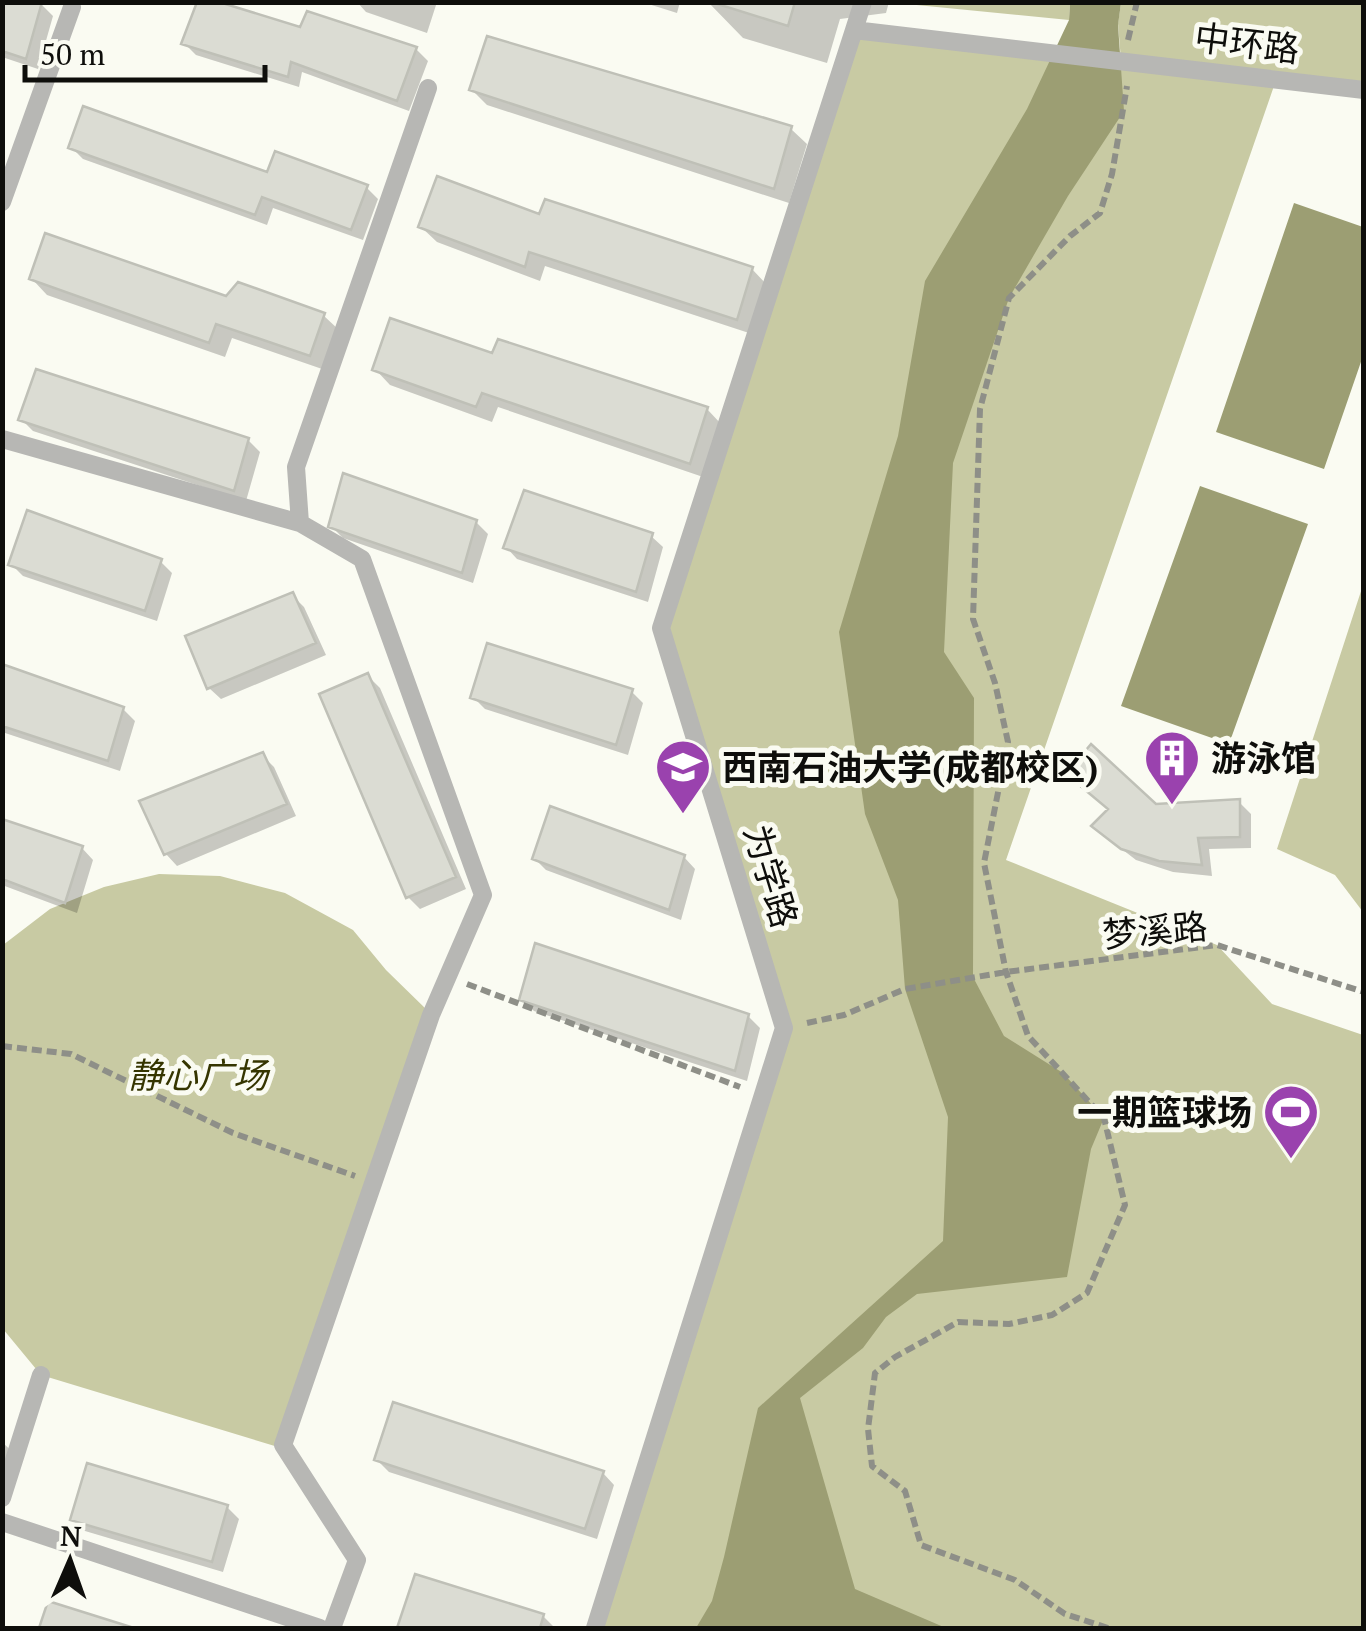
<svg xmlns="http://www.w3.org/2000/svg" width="1366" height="1631" font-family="'PT Serif','Noto Sans SC',serif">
  <rect width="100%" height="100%" fill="#fafbf2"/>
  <path fill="#c8caa3" d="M886,2L1070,3L1069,20Z
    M1121,3H1363V88L1121,60L1118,24Z
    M855,32L1275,83L1006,860L1217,945L1272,1004L1363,1035V1628H599L788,1025L665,627Z
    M1363,585V912L1335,875L1277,849Z
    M159,874L220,876L285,893L353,930L386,970L428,1011L278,1447L41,1375L3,1329V945L50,909L104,887Z"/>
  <path fill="#9c9e73" d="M1070,3H1121L1118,25L1124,111L1068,196L1009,298L953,463L944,652L974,698L973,977L1004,1036L1063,1073L1104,1118L1091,1149L1067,1277L917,1294L886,1317L863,1348L800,1398L855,1589L946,1628H696L712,1601L724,1557L758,1408L943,1241L948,1117L905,989L898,900L865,814L839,632L898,436L925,281L1027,109L1069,20Z
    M1294,203L1363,227V356L1324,469L1216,432Z
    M1200,486L1308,524L1229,744L1121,706Z"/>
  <path fill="#0003" d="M2,2L41,4L53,16L38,69L2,57Z
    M357,2H437L427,33L366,12Z
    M642,2H680L677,13Z
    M708,2H889L886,13L840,19L827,63L743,38Z
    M302,30L416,49L428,61L409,111L302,72L299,87L196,55L184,43Z
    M472,90L791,129L807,144L789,203L487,105Z
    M71,147L366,187L378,199L363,240L273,208L267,225L83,159Z
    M540,217L752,269L767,285L752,334L545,266L540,281L437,242L421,227Z
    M32,279L227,299L323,315L339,330L325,370L232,338L225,357L47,295Z
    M493,356L707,409L722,425L706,478L498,407L492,422L390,385L375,369Z
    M21,419L248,440L260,452L246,501L33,431Z
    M476,522L488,534L473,583L343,538L331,526Z
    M651,536L663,547L648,602L517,559L506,547Z
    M160,561L172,573L157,621L23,576L11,564Z
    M292,595L304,607L326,655L221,699L209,688Z
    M2,667L123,709L135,721L120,771L2,732Z
    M368,676L380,688L466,889L420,909L408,897Z
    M631,691L643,703L628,755L485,709L473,697Z
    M262,755L274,767L296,816L177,866L166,854Z
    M1239,802L1251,814V848L1209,849L1212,876L1173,872L1136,860L1106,837L1155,806Z
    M2,822L82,848L93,860L77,913L2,885Z
    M684,857L695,869L681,920L546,870L534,858Z
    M522,999L748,1016L760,1028L747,1081L534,1011Z
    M2,1442L19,1458L2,1507Z
    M377,1460L603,1473L614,1485L597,1539L389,1472Z
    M227,1507L239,1519L223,1572L85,1531L73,1520Z
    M417,1577L543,1616L555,1628H400Z"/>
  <path fill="#dbdcd3" stroke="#bfc0b7" stroke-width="2.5" d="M2,2H42L26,59L2,51Z
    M197,2H219L300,27L307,11L417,47L397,101L291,62L288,77L181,44Z
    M711,2H795L788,26Z
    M487,36L792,126L774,189L469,90Z
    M83,106L267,172L275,151L368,185L351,230L262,197L255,215L68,148Z
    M437,176L539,214L545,199L753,267L737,320L529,252L525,267L418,227Z
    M45,233L226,296L238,282L325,313L310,356L216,324L209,343L29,279Z
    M390,318L492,353L498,339L708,407L690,464L482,393L476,407L372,370Z
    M36,369L249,438L234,491L18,420Z
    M343,473L477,520L462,573L328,527Z
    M524,490L653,533L636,592L503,548Z
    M27,510L162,559L145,611L8,565Z
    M293,592L316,643L207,689L185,636Z
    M487,643L633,689L616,745L470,698Z
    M2,664L124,707L108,761L2,726Z
    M368,673L456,877L406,898L319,694Z
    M1091,744L1156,804L1240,799V837L1198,838L1202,865L1159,861L1121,849L1091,826L1108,809L1066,774Z
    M263,752L287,804L164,855L139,801Z
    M550,806L685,855L669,910L532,859Z
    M2,819L83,846L65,903L2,879Z
    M535,943L749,1014L735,1071L519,1000Z
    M393,1402L604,1471L585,1529L374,1460Z
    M87,1463L228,1505L212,1562L70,1520Z
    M415,1574L544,1614L540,1628H397Z
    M48,1601L134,1628H39Z"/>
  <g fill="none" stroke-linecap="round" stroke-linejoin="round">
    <path stroke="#8e8f88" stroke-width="6" stroke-dasharray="10 5" stroke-linecap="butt" d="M1128,40L1137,2
      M467,984L740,1087
      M807,1023L844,1015L905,989L1006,972L1217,945L1364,992
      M2,1046L71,1054L233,1133L355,1176
      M1108,1628L1065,1614L1015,1580L921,1545L905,1491L872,1466L868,1429L875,1373L895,1357L958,1322L1009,1324L1052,1315L1087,1293L1125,1205L1104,1118L1028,1036L1006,972L984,863L1008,742L995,683L973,619L980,409L1009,298L1070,236L1100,213L1112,174L1127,86"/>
    <path stroke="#b7b7b4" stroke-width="18" d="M863,2L854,30L1364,90
      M2,202L72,7
      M2,439L300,523
      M2,1498L41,1375
      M2,1522L320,1628
      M332,1628L357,1560L283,1445L431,1015L483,895L362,559L300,523L296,467L428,88
      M595,1628L784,1028L661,628L854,30"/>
  </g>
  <defs>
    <g id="building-pin" transform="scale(2.875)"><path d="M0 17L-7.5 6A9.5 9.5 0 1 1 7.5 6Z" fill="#9a42ae" stroke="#fafbf2"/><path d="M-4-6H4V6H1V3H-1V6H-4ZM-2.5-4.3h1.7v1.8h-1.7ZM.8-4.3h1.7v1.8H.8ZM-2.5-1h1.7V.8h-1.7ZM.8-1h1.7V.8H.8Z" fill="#fff"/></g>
    <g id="university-pin" transform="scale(2.875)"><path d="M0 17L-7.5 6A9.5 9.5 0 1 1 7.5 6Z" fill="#9a42ae" stroke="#fafbf2"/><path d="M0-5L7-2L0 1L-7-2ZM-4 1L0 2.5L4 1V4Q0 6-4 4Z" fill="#fff"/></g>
    <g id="stadium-pin" transform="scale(2.875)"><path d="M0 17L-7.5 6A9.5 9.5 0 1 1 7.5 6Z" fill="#9a42ae" stroke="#fafbf2"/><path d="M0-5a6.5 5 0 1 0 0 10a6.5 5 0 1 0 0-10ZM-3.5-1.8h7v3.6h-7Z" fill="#fff"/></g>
  </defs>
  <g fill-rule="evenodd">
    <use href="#building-pin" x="1172" y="758"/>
    <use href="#university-pin" x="683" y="767"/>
    <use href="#stadium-pin" x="1291" y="1112"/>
  </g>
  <g text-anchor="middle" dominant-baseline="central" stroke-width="10" stroke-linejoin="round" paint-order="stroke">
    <g font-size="35" fill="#0e0e0b" stroke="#fafbf2">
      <text transform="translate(1247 43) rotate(7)">中环路</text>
      <text transform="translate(771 876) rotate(73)">为学路</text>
      <text transform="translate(1155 930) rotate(-5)">梦溪路</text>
    </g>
    <g font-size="35" font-weight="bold" fill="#0e0e0b" stroke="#fafbf2" text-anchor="start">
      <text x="1211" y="758">游泳馆</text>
      <text x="722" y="767">西南石油大学(成都校区)</text>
      <text x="1252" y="1112" text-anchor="end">一期篮球场</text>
    </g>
    <g font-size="35" font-style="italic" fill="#353500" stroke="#fafbf2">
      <text x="198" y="1075">静心广场</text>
    </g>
  </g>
  <rect width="1366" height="1631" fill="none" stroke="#0e0e0b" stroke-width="10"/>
  <g transform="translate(70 1561) rotate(2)" stroke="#fafbf2" stroke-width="8" paint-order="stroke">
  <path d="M0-8L18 38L0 25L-18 38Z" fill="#0e0e0b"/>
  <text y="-15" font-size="28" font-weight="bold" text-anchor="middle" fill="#0e0e0b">N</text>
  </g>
  <path d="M25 65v15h240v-15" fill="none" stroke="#0e0e0b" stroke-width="5"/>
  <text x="40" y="65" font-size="30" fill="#0e0e0b" stroke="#fafbf2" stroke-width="8" paint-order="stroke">50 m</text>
</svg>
